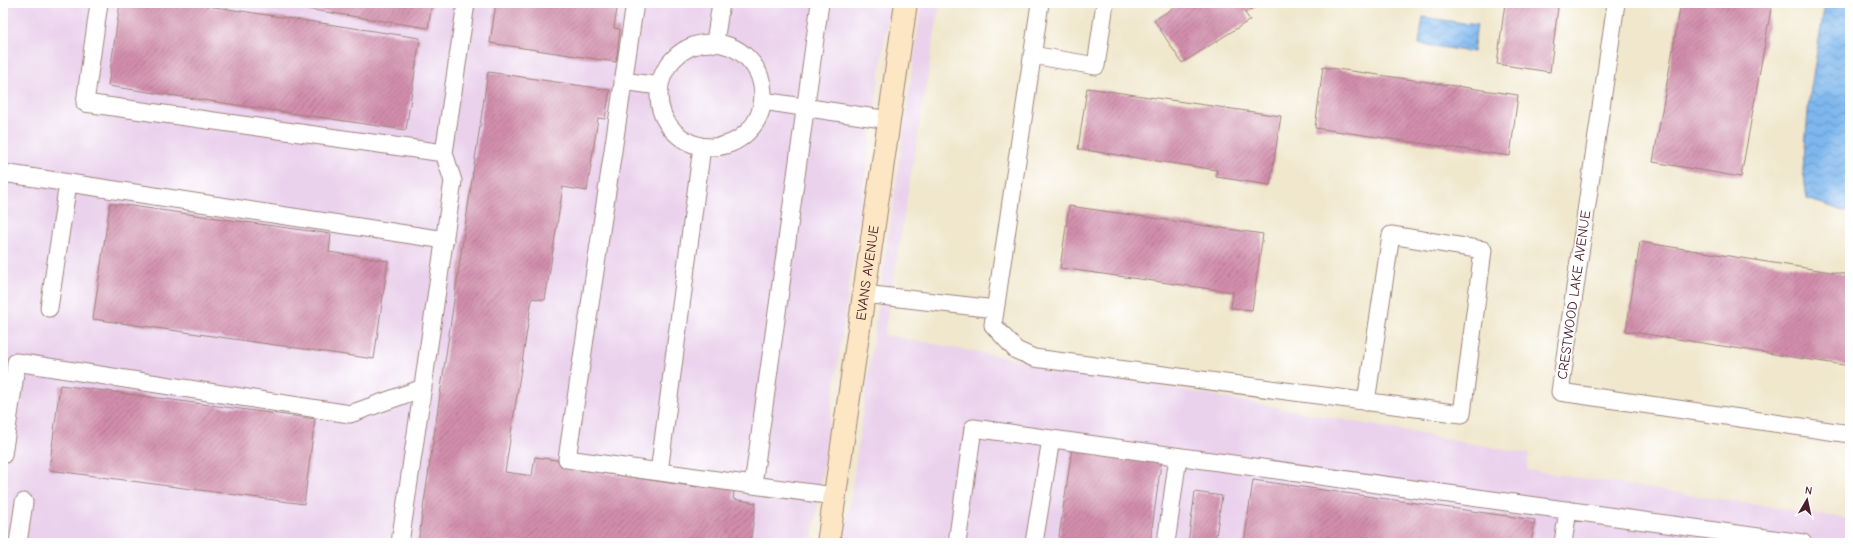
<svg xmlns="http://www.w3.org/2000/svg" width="1853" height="546" font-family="'Comic Neue',sans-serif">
  <defs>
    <pattern id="water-waves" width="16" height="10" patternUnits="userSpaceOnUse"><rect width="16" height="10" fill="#7db7ee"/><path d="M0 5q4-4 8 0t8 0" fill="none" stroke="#6894c1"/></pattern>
    <pattern id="building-hatch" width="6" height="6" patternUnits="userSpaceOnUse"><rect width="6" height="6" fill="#d28eac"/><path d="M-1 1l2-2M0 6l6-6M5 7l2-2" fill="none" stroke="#ac738c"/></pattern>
  </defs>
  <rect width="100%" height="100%" fill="#fff"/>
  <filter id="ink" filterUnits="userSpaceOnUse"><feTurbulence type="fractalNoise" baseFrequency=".025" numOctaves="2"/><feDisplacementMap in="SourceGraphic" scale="8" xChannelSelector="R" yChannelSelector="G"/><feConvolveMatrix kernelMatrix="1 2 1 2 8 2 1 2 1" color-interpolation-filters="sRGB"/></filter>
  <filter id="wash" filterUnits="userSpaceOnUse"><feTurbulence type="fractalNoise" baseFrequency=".012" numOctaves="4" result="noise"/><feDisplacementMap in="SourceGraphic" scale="16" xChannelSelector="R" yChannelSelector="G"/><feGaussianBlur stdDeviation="0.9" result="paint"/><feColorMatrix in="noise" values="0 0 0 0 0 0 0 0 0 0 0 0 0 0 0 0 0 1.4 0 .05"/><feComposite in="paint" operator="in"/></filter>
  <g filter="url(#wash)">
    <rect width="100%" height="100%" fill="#f0e7cc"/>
    <path fill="#ead1ec" d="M3,3H890L812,543H3Z
      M922,3H940L884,335L1529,454L1527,470L1850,519V543H844Z"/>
    <path fill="url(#water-waves)" stroke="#646b8c" d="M1825,3H1850V213L1807,199L1803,170L1809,100Z
      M1423,17L1477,25L1473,52L1419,44Z"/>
    <g id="blocks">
      <path fill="url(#building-hatch)" d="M120,3H188L420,38L406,130L108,86Z
        M268,3H432L428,28Z
        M496,3H618L614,28L620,29L616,62L490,43Z
        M1182,3H1261L1245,13L1250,20L1182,63L1154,20Z
        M1505,3H1530L1558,7L1550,72L1497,64Z
        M1681,3H1772L1741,177L1653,162Z
        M1323,67L1518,95L1510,156L1315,128Z
        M488,72L610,90L605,119L598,118L587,191L563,187L545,300L532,298L505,472L532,476L535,457L563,461L562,467L697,487L698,480L735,486L733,499L756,503L750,543H418Z
        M1087,88L1281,116L1270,185L1216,177L1217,170L1078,149Z
        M110,203L331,234L329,252L388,261L374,359L93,319Z
        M1069,206L1263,234L1252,310L1231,308L1233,292L1060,268Z
        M1640,242L1850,275V366L1626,331Z
        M60,385L315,419L304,504L49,470Z
        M1073,443L1162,456L1150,543H1058Z
        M1253,480L1535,520L1531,543H1244Z
        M1195,492L1222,496L1215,543H1188Z"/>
    </g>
  </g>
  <g filter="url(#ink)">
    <use href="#blocks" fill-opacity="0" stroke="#9d837c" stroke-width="1"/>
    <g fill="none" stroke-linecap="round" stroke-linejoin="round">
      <g stroke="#9d837c" stroke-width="19">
        <path id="lane" d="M99,3L85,103L444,153L466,3
          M635,3L567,459L753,485
          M820,3L753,485L834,496
          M1040,3L993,325L1016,350L1034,358L1462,414L1483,250L1391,235L1366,402
          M1616,3L1560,392L1850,434
          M715,42L721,3
          M659 95a52 52 0 1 1 104 0a52 52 0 1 1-104 0Z
          M1032,55L1096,66L1105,3
          M623,81L659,86
          M763,101L889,120
          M3,173L445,240
          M864,294L995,309
          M49,308L68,183
          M3,380L14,382L3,455
          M14,382L16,362L350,414L423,388
          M659,472L702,147
          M18,543L24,502
          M400,543L453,181L444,153
          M957,543L973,428L1803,543
          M1034,543L1051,439
          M1166,543L1178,457
          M1563,543L1568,510"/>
      </g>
      <g stroke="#9d837c" stroke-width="24">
        <g id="secondary">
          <path id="s1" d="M828,543L906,3"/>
        </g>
      </g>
      <use href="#lane" stroke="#fff" stroke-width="17"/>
      <use href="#secondary" stroke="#fce6c4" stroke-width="22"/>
    </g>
  </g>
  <g text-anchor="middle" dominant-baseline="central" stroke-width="3" stroke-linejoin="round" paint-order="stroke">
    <g font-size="14" fill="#4a1f2b" stroke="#fff">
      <text stroke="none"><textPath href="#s1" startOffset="273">EVANS AVENUE</textPath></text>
      <text transform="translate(1574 295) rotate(-82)">CRESTWOOD LAKE AVENUE</text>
    </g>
  </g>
  <rect width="1853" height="546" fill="none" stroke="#fff" stroke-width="16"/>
  <g transform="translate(1807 500) rotate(9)" stroke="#ffffff" stroke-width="3" paint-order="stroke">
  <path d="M0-3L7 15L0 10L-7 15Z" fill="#4a1f2b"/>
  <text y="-6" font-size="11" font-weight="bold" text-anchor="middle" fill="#4a1f2b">N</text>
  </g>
</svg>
